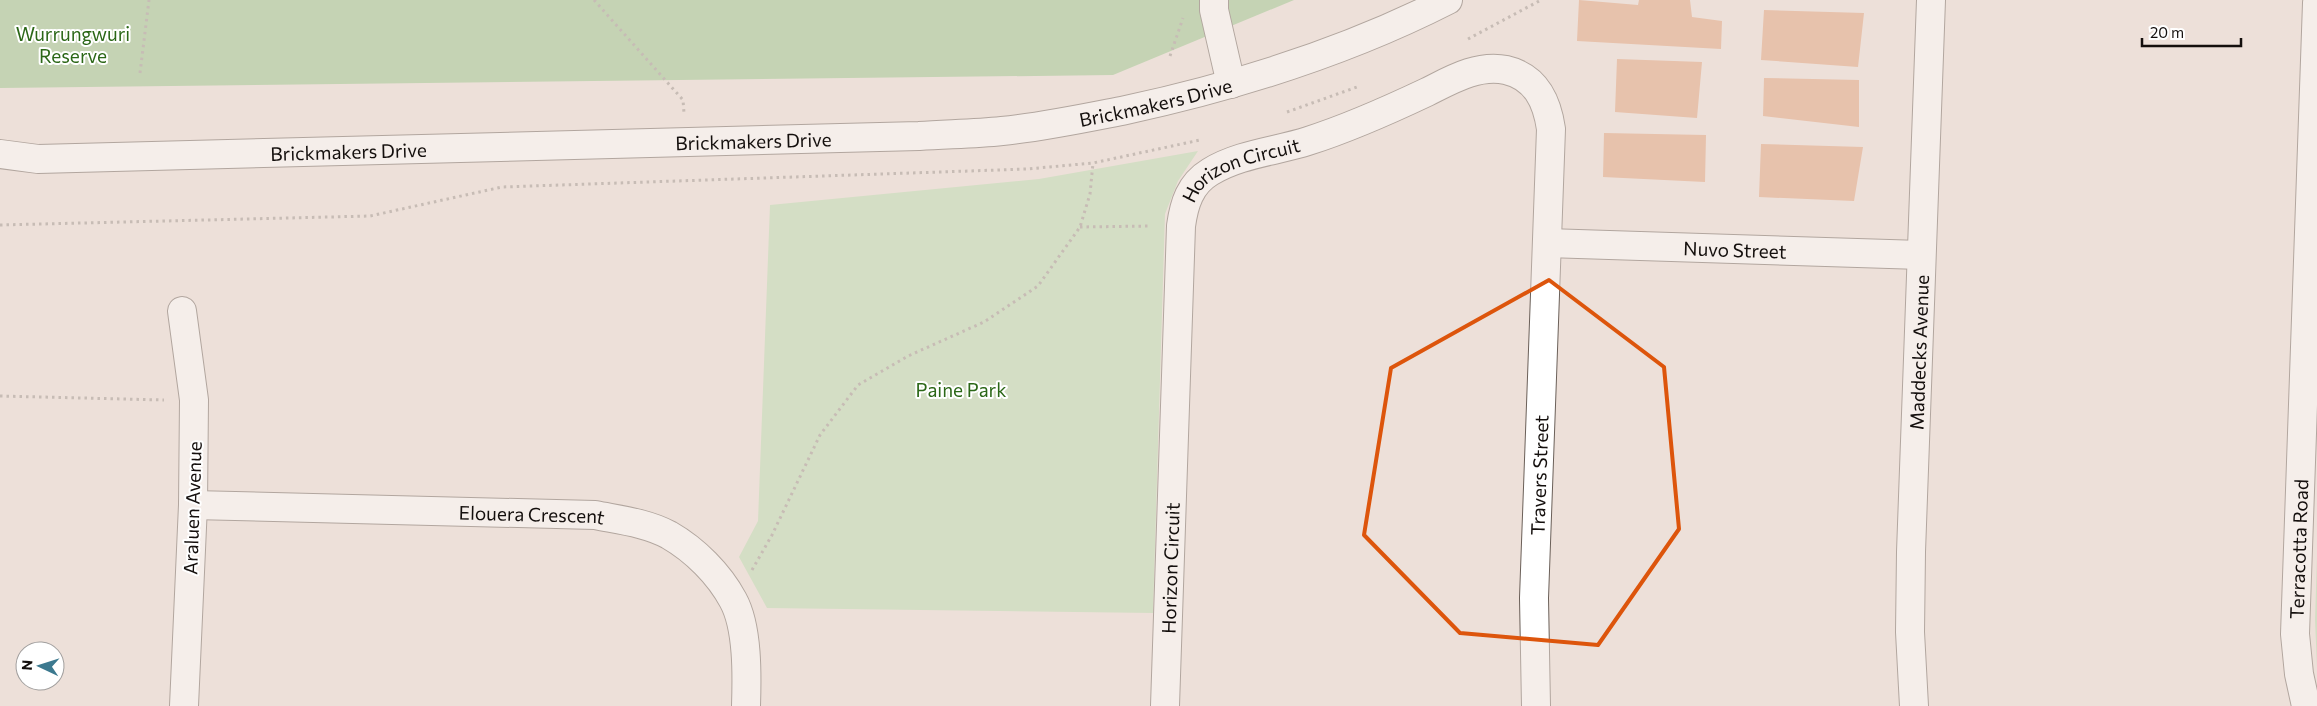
<svg xmlns="http://www.w3.org/2000/svg" width="2317" height="706" font-family="Commissioner,sans-serif">
  <rect width="100%" height="100%" fill="#ede0d9"/>
  <path fill="#b7dbad" d="M1198,151L1178,181L1165,214L1153,613L767,608L739,557L758,521L770,205L1039,179Z
    M2317,556V668L2315,620Z"/>
  <path fill="#94c487" d="M0,0H1294L1113,75L0,88Z"/>
  <path fill="#e19d75" d="M1579,0L1638,5L1639,0H1690L1692,17L1722,21L1721,49L1577,41Z
    M1764,10L1864,13L1858,67L1761,60Z
    M1617,59L1702,62L1697,118L1615,112Z
    M1764,78L1859,80V127L1763,116Z
    M1604,133L1706,135L1705,182L1603,177Z
    M1761,144L1863,147L1854,201L1759,197Z"/>
  <g fill="none" stroke-linecap="round" stroke-linejoin="round">
    <g stroke="#6b6059" stroke-width="30">
      <g id="minor">
        <path d="M1214,0V10L1231,84"/>
        <path id="s1" d="M0,154L38,159L919,136C946,134 974,134 1002,131C1043,127 1085,118 1126,110C1237,86 1346,52 1448,0"/>
        <path id="s2" d="M1547,243L1921,255"/>
        <path d="M182,311L194,400L193,505L184,706"/>
        <path id="s3" d="M193,505L595,515C620,520 647,523 669,535C695,550 719,574 733,600C748,627 747,676 746,706"/>
        <path id="s4" d="M1165,706L1181,226C1184,204 1190,184 1210,172C1239,154 1277,151 1308,141C1349,128 1389,110 1427,92C1451,80 1478,64 1506,70C1536,77 1547,101 1551,129L1534,598L1536,706"/>
        <path id="s5" d="M1914,706L1910,632L1911,552L1931,0"/>
        <path id="s6" d="M2306,706L2299,674L2295,634L2317,3"/>
      </g>
    </g>
    <path stroke="#99908a" stroke-width="3" stroke-dasharray="2.5 4" stroke-linecap="butt" d="M594,0L683,100L684,113
      M1468,39L1541,0
      M1170,56L1183,18
      M140,73L149,0
      M1287,112L1357,87
      M0,225L370,216L502,187L1027,169L1093,163L1200,140
      M1080,227L1151,226
      M0,396L164,400
      M752,570L772,535L820,435L858,385L908,356L984,322L1038,286L1080,227L1090,194L1093,163"/>
    <use href="#minor" stroke="#fff" stroke-width="28"/>
  </g>
  <path d="M0 0H2317V706H0ZM1549,280L1664,367L1679,529L1598,645L1460,633L1364,535L1391,368Z" fill="#ede0d9" fill-opacity=".55" fill-rule="evenodd"/>
  <path fill="none" stroke="#dd550c" stroke-width="4" stroke-linejoin="round" d="M1549,280L1664,367L1679,529L1598,645L1460,633L1364,535L1391,368Z"/>
  <g text-anchor="middle" dominant-baseline="central" stroke-width="4" stroke-linejoin="round" paint-order="stroke">
    <g font-size="19" fill="#2b6717" stroke="#fff">
      <text x="73" y="33">Wurrungwuri<tspan x="73" dy="22">Reserve</tspan></text>
      <text x="961" y="389">Paine Park</text>
    </g>
    <g font-size="19" fill="#140f0d" stroke="#fff">
      <text stroke="none"><textPath href="#s1" startOffset="1159">Brickmakers Drive</textPath></text>
      <text stroke="none"><textPath href="#s1" startOffset="754">Brickmakers Drive</textPath></text>
      <text stroke="none"><textPath href="#s1" startOffset="349">Brickmakers Drive</textPath></text>
      <text stroke="none"><textPath href="#s4" startOffset="572">Horizon Circuit</textPath></text>
      <text stroke="none"><textPath href="#s2" startOffset="188">Nuvo Street</textPath></text>
      <text stroke="none"><textPath href="#s5" startOffset="354">Maddecks Avenue</textPath></text>
      <text transform="translate(1539 475) rotate(-88)">Travers Street</text>
      <text transform="translate(192 508) rotate(-88)">Araluen Avenue</text>
      <text stroke="none"><textPath href="#s3" startOffset="339">Elouera Crescent</textPath></text>
      <text stroke="none"><textPath href="#s6" startOffset="158">Terracotta Road</textPath></text>
      <text stroke="none"><textPath href="#s4" startOffset="138">Horizon Circuit</textPath></text>
    </g>
  </g>
  <g transform="translate(40 666) rotate(274)"><circle r="24" fill="#ffffff" stroke="#a19f9e"/>
  <path d="M0-4L9 19L0 12L-9 19Z" fill="#3c798f"/>
  <text y="-8" font-size="14" font-weight="bold" text-anchor="middle" fill="#140f0d">N</text>
  </g>
  <path d="M2142 38v8h99v-8" fill="none" stroke="#140f0d" stroke-width="2.5"/>
  <text x="2150" y="38" font-size="15" fill="#140f0d" stroke="#ffffff" stroke-width="4" paint-order="stroke">20 m</text>
</svg>
